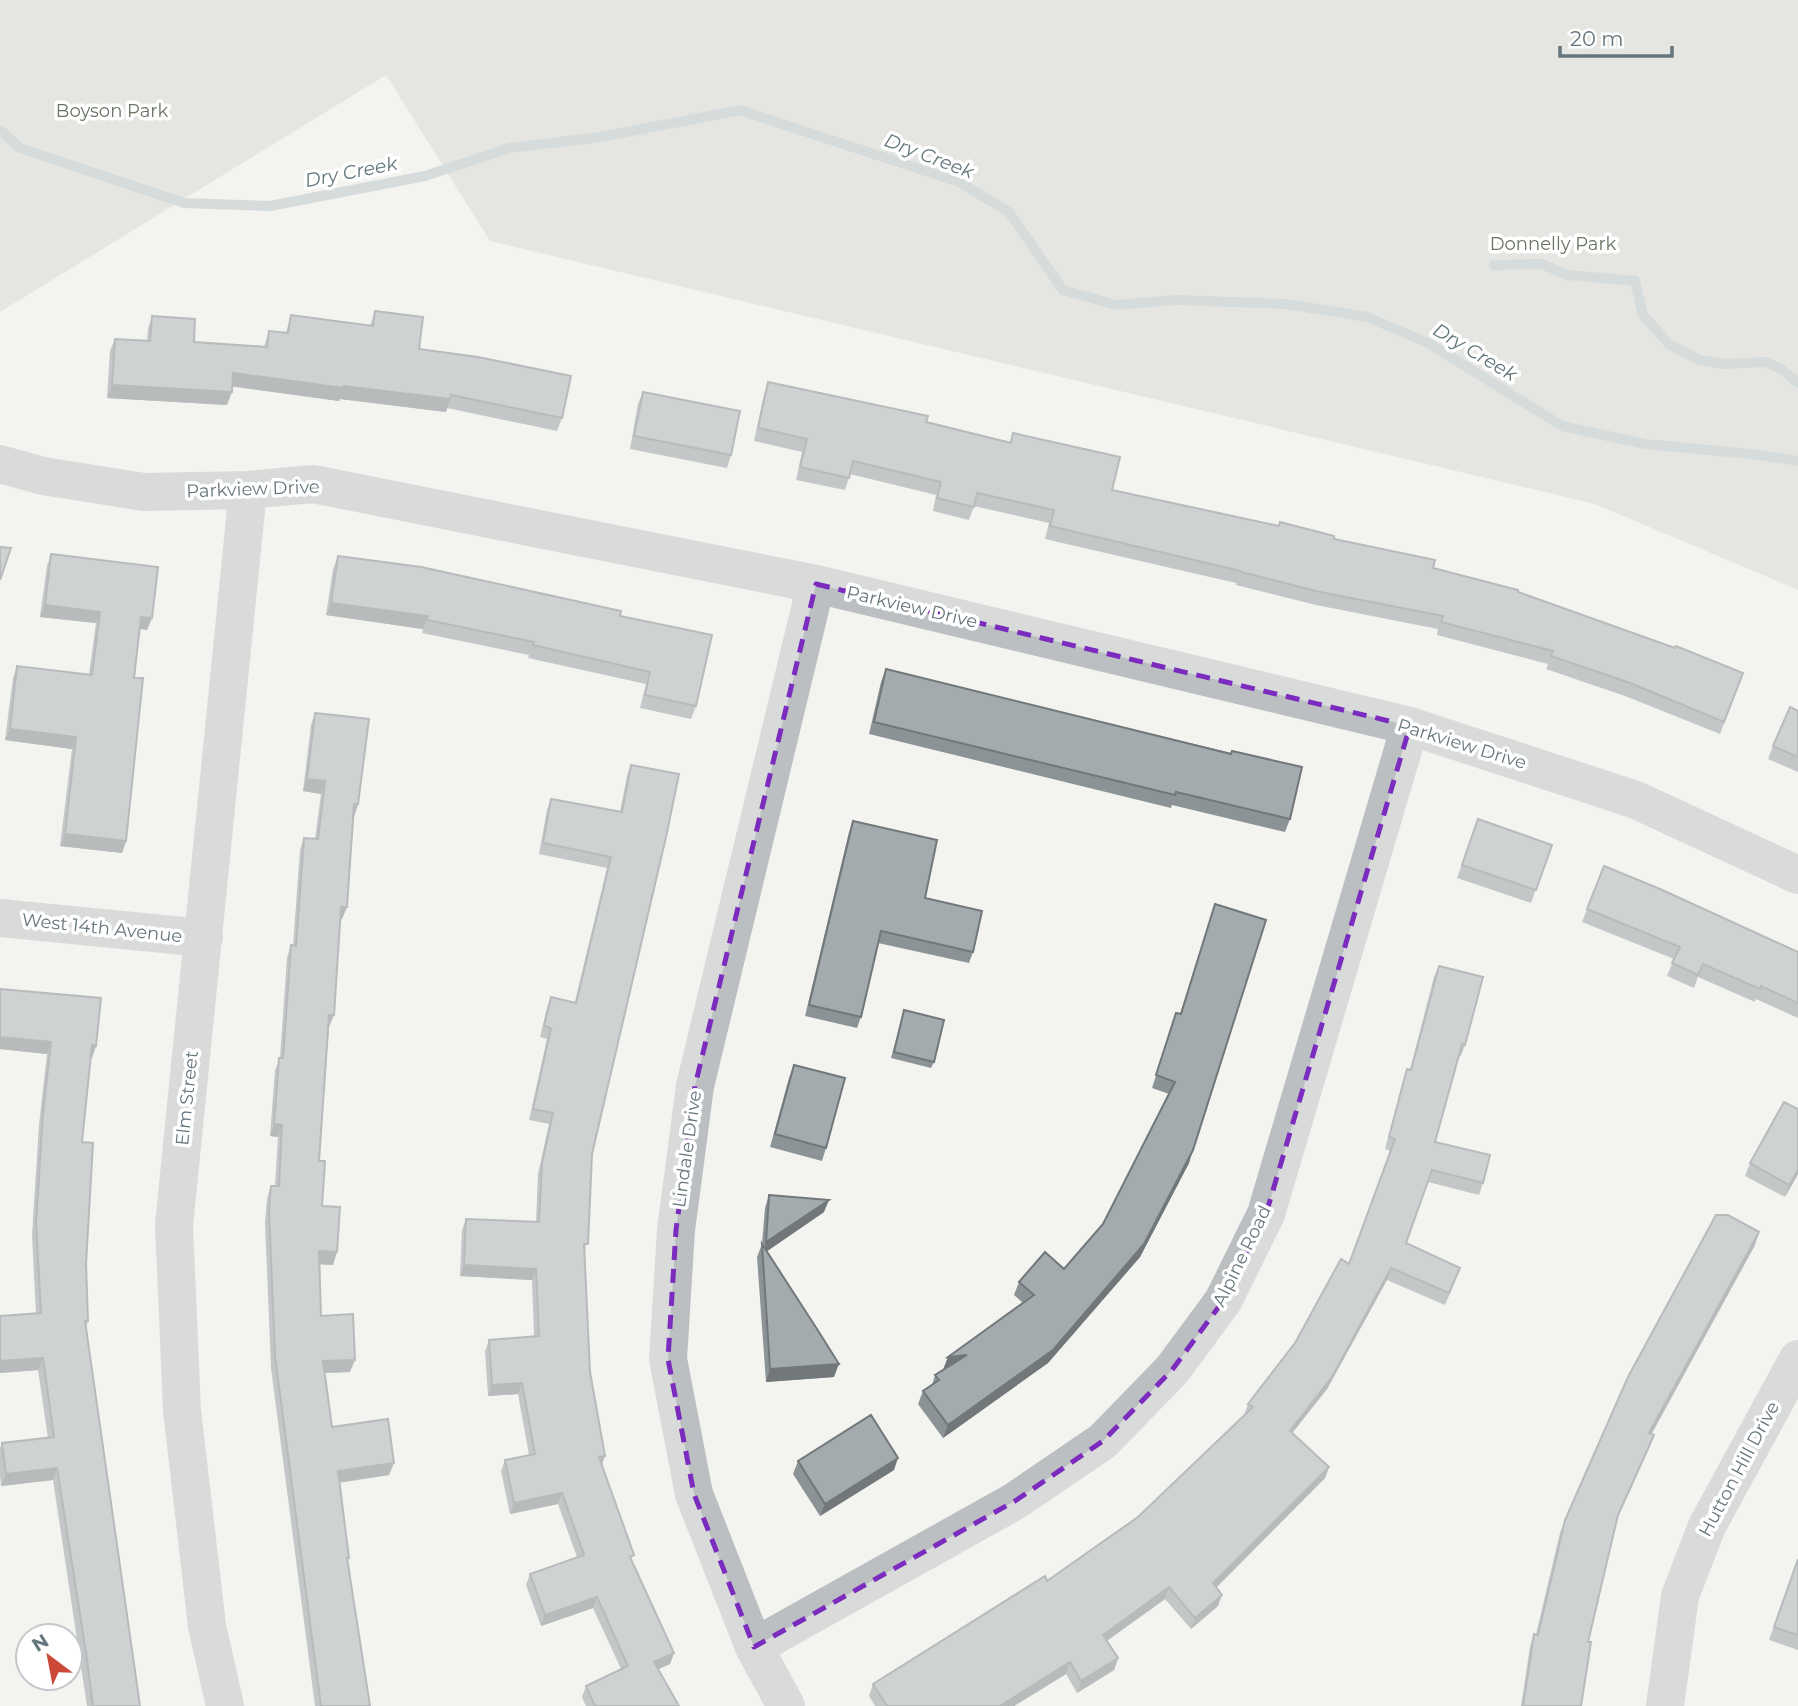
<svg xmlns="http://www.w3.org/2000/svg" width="1798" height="1706" font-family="Montserrat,sans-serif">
  <rect width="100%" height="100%" fill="#f3f3f0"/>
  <path fill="#d4d8d0" d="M0,0H1798V590L1595,504L490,241L386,75L0,312Z"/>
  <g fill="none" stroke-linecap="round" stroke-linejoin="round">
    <path stroke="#b3bfc1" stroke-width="10" d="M0,130L20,148L184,203L270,206L425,176L510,148L601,137L740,110L959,182L1009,212L1063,290L1116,305L1177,300L1287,304L1367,317L1428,343L1562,426L1645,444L1761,455L1798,461
      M1494,265L1542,264L1567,275L1635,281L1643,315L1669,344L1699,360L1724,364L1765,362L1781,369L1798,383"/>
    <path stroke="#bbbfc1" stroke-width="38" d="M0,464L43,476L144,492L248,490L313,484L816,584L1410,726L1636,800L1798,875
      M0,918L204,938
      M754,1647L1015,1501L1103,1441L1172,1370L1223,1301L1266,1214L1410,726
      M225,1706L207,1626L182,1410L174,1225L248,490
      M786,1706L754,1647L694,1494L668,1359L676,1230L695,1086L816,584
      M1665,1706L1680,1596L1707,1526L1798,1359"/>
  </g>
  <path fill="#8c9396" d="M375,311L419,349L562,418L557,431L447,408L446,412L340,399L339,401L232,386L227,405L107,398L110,351L115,339L147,340L148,329L152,316L194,342L264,347L269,331L286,333L291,315L370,326Z
    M768,382L1010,442L1013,433L1112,490L1334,539L1518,592L1743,673L1720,734L1625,696L1546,669L1548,664L1437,635L1438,629L1316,605L1236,585V583L1045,539L1049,523L974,506L969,520L933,511L936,495L850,474L845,490L796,480L802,452L754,441L764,395Z
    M643,392L731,455L727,468L630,449L638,404Z
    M51,554L152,618L147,630L140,629L134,678L126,841L122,853L60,846L72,749L5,740L13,678L17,666L89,675L96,623L40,617L47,566Z
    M338,556L620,616L696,706L691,719L640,708L646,684L528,658L529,655L422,633L423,629L326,615L333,569Z
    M886,669L1231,753L1290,819L1285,832L1172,805L1171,808L869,734L881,682Z
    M1798,711V772L1768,759L1773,746Z
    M315,713L358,804L354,817L347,907L342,919H340L329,1027L319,1161L322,1206L333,1265L319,1264L321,1316L350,1372L325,1373L332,1427L389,1475L339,1483L349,1558L348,1562L370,1706H315L271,1368L265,1223L267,1198L271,1186H275L278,1137L270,1136L275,1070L280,1058L287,958L291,945L293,946L300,850L304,838L315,839L321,794L303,791L311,725Z
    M631,765L592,1154L585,1254L590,1372L602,1465L632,1562L674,1653L670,1664L658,1669L679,1706H586L582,1697L586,1686L621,1669L593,1608L541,1626L526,1585L530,1574L577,1557L558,1504L510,1514L501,1471L505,1460L529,1455L518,1394L488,1396L485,1351L489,1340L534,1337L532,1280L460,1276L462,1230L466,1219L536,1222L538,1174L549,1124L529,1120L547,1039L540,1037L547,1008L551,997L575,1002L607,868L539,854L547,810L551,799L620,812L627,776Z
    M1478,819L1552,845L1531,903L1457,878Z
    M853,821L925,898L973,952L969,963L878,943L861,1017L857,1028L805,1016L849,832Z
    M1215,904L1189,1163L1140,1257L1048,1363L943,1438L918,1404L923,1391L932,1385L935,1375L945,1370H943L948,1357L1023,1303L1014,1295L1019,1282L1064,1269L1103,1224L1169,1094L1152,1088L1172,1026L1180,1014Z
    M1587,909L1798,952V1018L1756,999L1755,1002L1698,977L1694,988L1667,976L1674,959L1582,922Z
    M1439,966L1465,1045L1461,1056H1458L1435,1142L1483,1183L1479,1195L1428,1182L1406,1243L1456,1279L1445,1305L1387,1280L1327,1389L1292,1433L1329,1467L1325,1478L1216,1587L1218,1606L1191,1629L1165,1599L1107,1641L1118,1658L1114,1670L1077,1693L1066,1674L1014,1706H875L869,1696L873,1684L1047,1581L1138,1517L1244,1415L1248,1404L1295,1343L1349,1264L1391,1151L1385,1149L1403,1081L1407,1069L1410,1070L1434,977Z
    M0,989L96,1046L91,1058L82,1142L88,1321L86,1328L140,1706H87L53,1480L1,1486L0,1475V1448L2,1443L48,1438L38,1370L0,1373V1316L36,1314L32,1235L39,1125L47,1054L0,1049Z
    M904,1010L934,1062L931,1068L891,1058Z
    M794,1065L826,1148L822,1161L770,1147L789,1078Z
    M1750,1163L1798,1174L1785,1197L1745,1176Z
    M769,1195L824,1212L767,1251L834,1377L766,1382L757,1257L762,1244L765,1208Z
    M1755,1245L1651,1434L1649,1448L1616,1521L1588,1642L1581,1706H1521L1530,1647L1534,1634H1536L1560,1533L1565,1520Z
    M798,1461L894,1470L820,1516L793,1474Z
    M1798,1559V1650L1769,1640Z"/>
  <path fill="#72787a" d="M233,373L344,386L450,399L446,412L340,399L339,401L228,386Z
    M112,385L232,392L227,405L107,398Z
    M331,603L428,616L423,629L326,615Z
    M45,605L100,612L96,623L40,617Z
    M141,617L152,618L147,630L137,628Z
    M10,729L76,737L72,749L5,740Z
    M307,779L325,781L321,794L303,791Z
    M354,804H358L354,817Z
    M65,834L126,841L122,853L60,846Z
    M341,907H347L342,919H337Z
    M329,1015H334L329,1027H325Z
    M0,1037L51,1042L47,1054L0,1049Z
    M92,1045L96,1046L92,1058L88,1057Z
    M274,1124L282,1125L278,1137L270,1136Z
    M1193,1150L1189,1163L1140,1257L1048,1363L943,1438L948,1425Z
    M1798,1170V1174L1785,1197L1789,1185Z
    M829,1200L824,1212L763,1254L766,1242Z
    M1759,1232L1755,1245L1645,1446L1649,1433Z
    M319,1251L337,1252L333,1265L314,1264Z
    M464,1265L536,1269L532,1280L460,1276Z
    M1391,1268L1387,1280L1327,1389L1285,1442L1290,1431Z
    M967,1355L963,1368L943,1370L948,1357Z
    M43,1358L38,1370L0,1373V1361Z
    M355,1360L350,1372L318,1373L323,1361Z
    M839,1364L834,1377L766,1382L770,1369Z
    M522,1383L518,1394L488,1396L492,1385Z
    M1654,1435L1649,1448L1613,1528L1618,1515Z
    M605,1456L601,1467L599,1457Z
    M898,1458L894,1470L820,1516L825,1504Z
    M394,1463L389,1475L333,1483L338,1471Z
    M1329,1467L1325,1478L1209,1595L1213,1583Z
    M57,1468L53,1480L1,1486L6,1474Z
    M562,1493L558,1504L510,1514L514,1503Z
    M1169,1587L1165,1599L1099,1646L1103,1635Z
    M1222,1595L1218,1606L1191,1629L1195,1618Z
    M597,1597L593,1608L541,1626L545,1615Z
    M674,1653L670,1664L650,1673L654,1662Z
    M1118,1658L1114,1670L1077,1693L1081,1681Z
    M1070,1662L1066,1674L1014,1706H1000Z"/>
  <path fill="#a3abae" stroke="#72787a" stroke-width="2" d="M375,311L423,317L419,349L478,357L571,376L562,418L451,395L450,399L344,386L343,388L233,373L232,392L112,385L115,339L150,341L152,316L195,319L194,342L267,347L269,331L288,333L291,315L373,326Z
    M768,382L928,416L926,422L1011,443L1013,433L1120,457L1112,490L1279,526L1280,522L1334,536V539L1435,560L1433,568L1518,590V592L1675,648L1676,646L1743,673L1724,722L1630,683L1551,656L1553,651L1441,622L1443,616L1320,592L1241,572V571L1050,526L1054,510L977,493L974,507L937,498L941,482L853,461L849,478L800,467L807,439L758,428Z
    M643,392L740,411L731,455L634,436Z
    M0,547L11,548L0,580Z
    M51,554L158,567L152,618L141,617L134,678H143L126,841L65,834L76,737L10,729L17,666L92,675L100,612L45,605Z
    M338,556L421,567L621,611L620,616L712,635L696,706L645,695L650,672L533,645L534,642L427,620L428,616L331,603Z
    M886,669L1231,754L1232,751L1302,767L1290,819L1176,792L1175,795L874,722Z
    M1790,707L1798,711V757L1773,746Z
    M315,713L369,719L358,804H354L347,907H341L334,1015H329L319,1161H325L322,1206L340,1207L337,1252L319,1251L321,1316L353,1314L355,1360L323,1361L332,1427L388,1419L394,1463L338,1471L349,1558H347L370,1706H321L275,1356L269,1211L271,1186H279L282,1125L274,1124L279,1058H283L291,945L296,946L304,838L318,839L325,781L307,779Z
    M631,765L679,774L666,837L592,1154L588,1244H584L590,1372L605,1456L599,1457L634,1555L630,1557L674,1653L654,1662L679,1706H595L586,1686L628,1666L597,1597L545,1615L530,1574L584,1555L562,1493L514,1503L505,1460L535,1454L522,1383L492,1385L489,1340L539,1336L536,1269L464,1265L466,1219L539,1222L542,1163L553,1113L533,1109L551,1028L544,1026L551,997L576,1003L611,857L543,843L551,799L622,812Z
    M1478,819L1552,845L1536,890L1462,865Z
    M853,821L937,840L925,898L982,911L973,952L881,931L861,1017L809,1005Z
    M1604,866L1660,889L1798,952V1003L1761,986L1760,989L1703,964L1698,975L1672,963L1680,947L1587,909Z
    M1215,904L1266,920L1193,1150L1144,1244L1053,1350L948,1425L923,1391L939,1380L935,1375L967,1355L948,1357L1034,1295L1019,1282L1045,1252L1064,1269L1103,1224L1175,1082L1156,1075L1176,1013L1181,1014Z
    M1439,966L1483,977L1465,1045L1462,1044L1435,1142L1490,1155L1483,1183L1432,1170L1406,1243L1460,1268L1449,1293L1391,1268L1332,1377L1290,1431L1329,1467L1213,1583L1222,1595L1195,1618L1169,1587L1103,1635L1118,1658L1081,1681L1070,1662L1000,1706H887L873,1684L1045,1576L1047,1581L1138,1517L1253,1407L1248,1404L1295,1343L1341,1259L1349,1264L1395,1139L1389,1137L1407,1069L1411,1070Z
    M0,989L101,998L96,1046L92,1045L82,1142L93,1143L86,1264L88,1321H85L140,1706H93L87,1659L57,1468L6,1474L2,1443L54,1437L43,1358L0,1361V1316L41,1313L36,1223L43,1113L51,1042L0,1037Z
    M904,1010L944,1020L934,1062L894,1052Z
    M794,1065L845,1078L826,1148L775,1134Z
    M1784,1102L1798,1109V1170L1789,1185L1750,1163Z
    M769,1195L829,1200L766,1242Z
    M1716,1215H1728L1759,1232L1649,1433L1654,1435L1618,1515L1588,1642H1591L1581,1706H1523L1534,1634L1538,1635L1565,1520L1628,1377Z
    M762,1244L817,1329L839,1364L770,1369Z
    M871,1415L898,1458L825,1504L798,1461Z
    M1798,1559V1635L1774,1627Z"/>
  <path d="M0 0H1798V1706H0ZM816,584L1410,726L1266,1214L1223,1301L1172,1370L1103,1441L1015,1501L754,1647L694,1494L668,1359L676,1230L695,1086Z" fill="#f3f3f0" fill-opacity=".55" fill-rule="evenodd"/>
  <path fill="none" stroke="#7b2cbf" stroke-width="5" stroke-dasharray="14 9" stroke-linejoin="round" d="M816,584L1410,726L1266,1214L1223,1301L1172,1370L1103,1441L1015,1501L754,1647L694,1494L668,1359L676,1230L695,1086Z"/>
  <g text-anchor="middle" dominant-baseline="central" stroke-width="7" stroke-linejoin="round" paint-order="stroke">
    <g font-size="18" fill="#6a7564" stroke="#fff">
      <text x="112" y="111">Boyson Park</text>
      <text x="1553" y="244">Donnelly Park</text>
    </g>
    <g font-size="18" fill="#66767d" stroke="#fff">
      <text transform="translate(253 489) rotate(-2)">Parkview Drive</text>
      <text transform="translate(912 607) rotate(13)">Parkview Drive</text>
      <text transform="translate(1462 744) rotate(17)">Parkview Drive</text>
      <text transform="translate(102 928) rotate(6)">West 14th Avenue</text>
      <text transform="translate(187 1098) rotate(-84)">Elm Street</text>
      <text transform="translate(687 1149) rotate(-82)">Lindale Drive</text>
      <text transform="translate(1242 1256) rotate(-64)">Alpine Road</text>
      <text transform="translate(1739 1469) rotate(-62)">Hutton Hill Drive</text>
    </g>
    <g font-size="19" font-style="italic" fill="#62777b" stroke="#fff">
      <text transform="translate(929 156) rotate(21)">Dry Creek</text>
      <text transform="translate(351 172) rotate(-11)">Dry Creek</text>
      <text transform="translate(1475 352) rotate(31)">Dry Creek</text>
    </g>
  </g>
  <g transform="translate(49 1657) rotate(328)"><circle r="33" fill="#ffffff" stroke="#c2c8cb" stroke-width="2"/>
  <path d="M0-5L12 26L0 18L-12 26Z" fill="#cc4837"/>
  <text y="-10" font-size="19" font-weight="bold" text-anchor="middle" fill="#66767d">N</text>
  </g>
  <path d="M1560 46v10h112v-10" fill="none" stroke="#66767d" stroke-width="3.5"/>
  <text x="1570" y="46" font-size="21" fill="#66767d" stroke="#ffffff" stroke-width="5" paint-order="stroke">20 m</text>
</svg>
